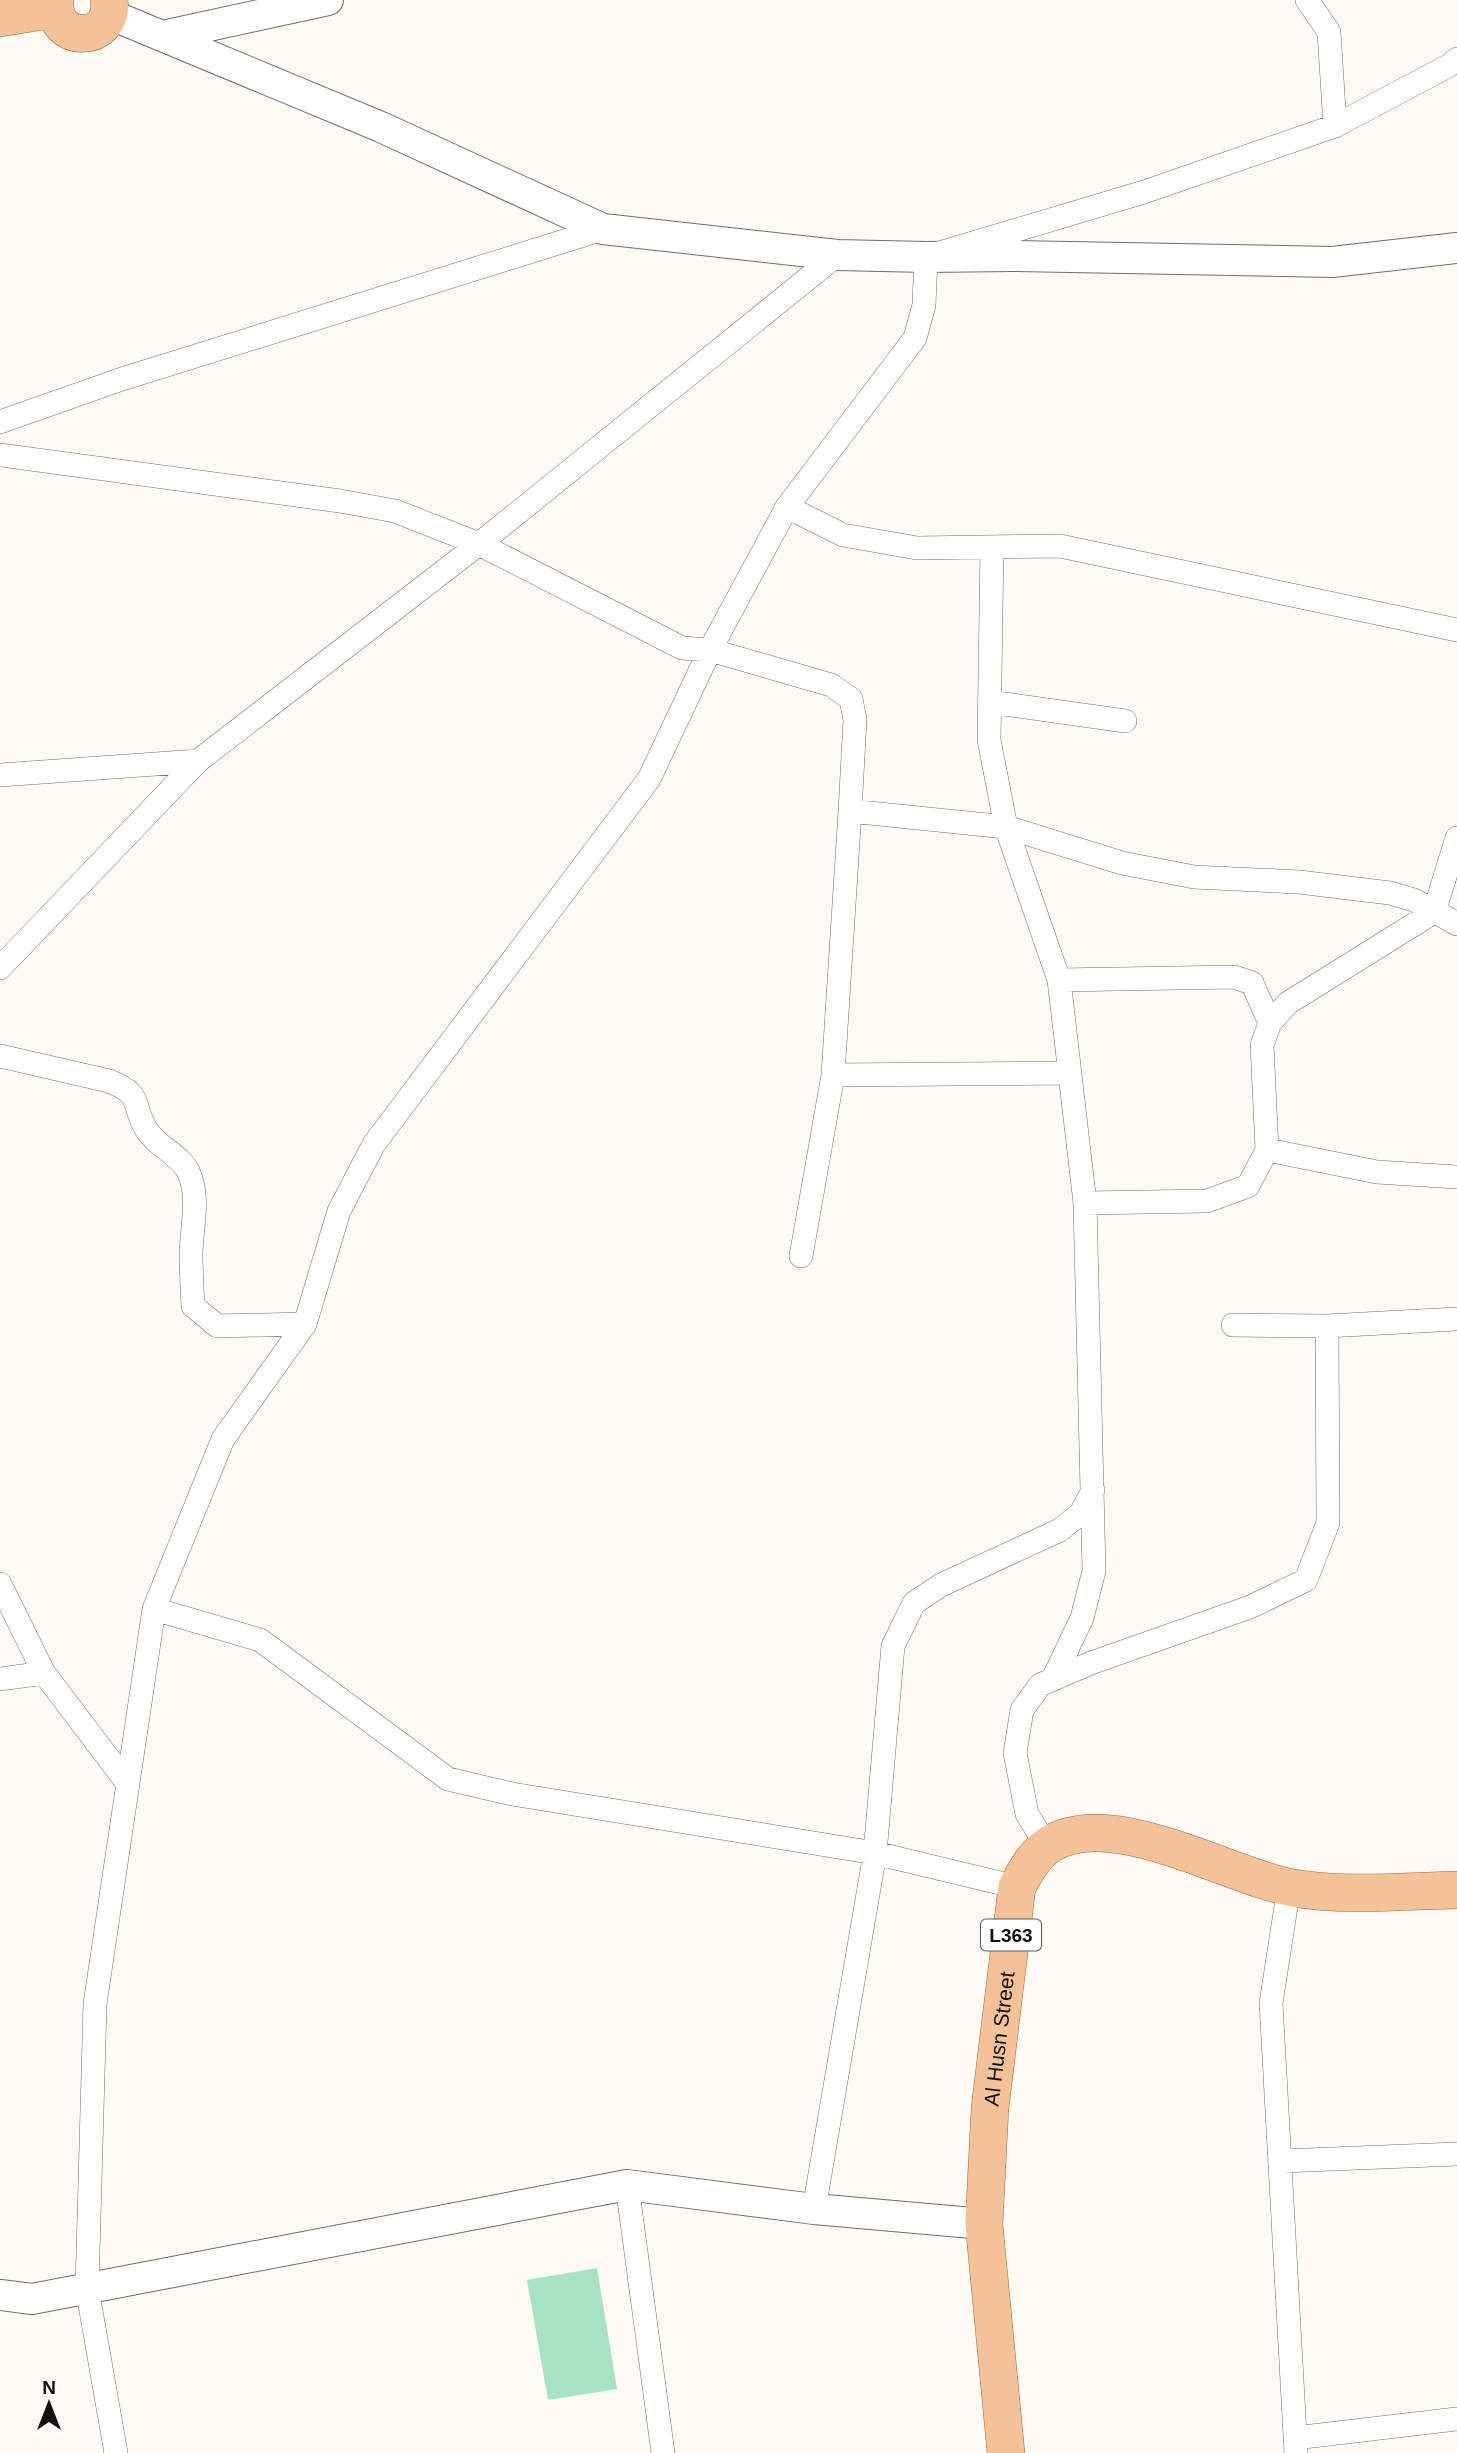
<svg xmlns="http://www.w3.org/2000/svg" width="1457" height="2453" font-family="Arial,sans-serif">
  <rect width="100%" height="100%" fill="#fefaf6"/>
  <path fill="#a7e3c3" d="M597,2268L617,2389L548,2400L527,2280Z"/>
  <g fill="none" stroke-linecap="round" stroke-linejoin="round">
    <g stroke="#756d65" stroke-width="24">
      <path id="minor" d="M1307,0L1329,32L1335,126
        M0,422L122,379L603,229
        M0,455L340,501L395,511L479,544L682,648L710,650L831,685L851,699L855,720L850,811L833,1075L801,1256
        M787,507L843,535L917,548L1060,546L1457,630
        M992,547L989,740L1006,827L1059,980L1085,1203L1094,1571L1082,1618L1053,1679
        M990,702L1125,721
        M0,775L198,761
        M850,811L1006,827L1122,863L1194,877L1299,882L1390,893L1414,900L1457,924
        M0,968L198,761L479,544L837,255
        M1059,980L1234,977L1252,983L1270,1023
        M0,1056L109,1081C144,1095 131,1103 146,1129C156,1146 181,1156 188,1171C200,1196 192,1225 191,1252C191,1269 192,1288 193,1306L217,1326L305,1324
        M833,1075L1070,1073
        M1267,1150L1377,1172L1457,1177
        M1085,1203L1207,1201L1248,1186L1267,1150L1262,1045L1270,1023L1288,1003L1434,912L1457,838
        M1233,1325L1327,1326L1457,1319
        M0,1584L44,1673L128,1784
        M154,1609L260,1640L448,1779L512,1794L875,1853L1017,1887
        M0,1679L44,1673
        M1047,1846L1027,1814L1015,1753L1022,1710L1040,1685L1091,1663L1250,1607L1306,1580L1328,1523L1327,1326
        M1289,1887L1271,2003L1296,2453
        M1282,2161L1457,2154
        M627,2185L663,2453
        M814,2209L875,1853L893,1646L914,1603L941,1585L1060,1530L1081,1513L1093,1490
        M1295,2438L1457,2419
        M116,2453L87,2288L95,2004L154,1609L223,1439L305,1324L339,1211L374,1144L649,779L710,650L787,507L915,338L924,305L926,257L1144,192L1335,126L1450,65L1457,59"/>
    </g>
    <g stroke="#756d65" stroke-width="32">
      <path id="tertiary" d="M109,14L381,127L603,229L837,255L926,257L1013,256L1332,262L1457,248
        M163,36L328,0
        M0,2295L32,2299L627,2185L814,2209L984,2224"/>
    </g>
    <g stroke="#9f683b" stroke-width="38">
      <g id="primary">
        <path d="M55,0C52,47 116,42 109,0"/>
        <path d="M0,18L55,9"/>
        <path id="s1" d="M1006,2453L984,2224L990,2108L1017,1887C1025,1872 1034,1855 1049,1845C1110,1805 1227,1876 1293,1888C1347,1897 1402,1891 1457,1890"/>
      </g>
    </g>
    <use href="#minor" stroke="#fff" stroke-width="23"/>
    <use href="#tertiary" stroke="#fff" stroke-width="30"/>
    <use href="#primary" stroke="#f3c299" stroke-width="37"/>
  </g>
  <g text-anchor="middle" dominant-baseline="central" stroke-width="5" stroke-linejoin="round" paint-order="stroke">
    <rect fill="#fff" stroke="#585654" stroke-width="2" x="981" y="1919.5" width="60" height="31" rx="5"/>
    <g font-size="19" font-weight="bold" fill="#110e0b">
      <text x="1011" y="1935">L363</text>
    </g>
    <g font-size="21" fill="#110e0b" stroke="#fff">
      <text stroke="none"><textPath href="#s1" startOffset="416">Al Husn Street</textPath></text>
    </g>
  </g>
  <g transform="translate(49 2404)" stroke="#ffffff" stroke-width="5" paint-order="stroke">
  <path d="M0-5L12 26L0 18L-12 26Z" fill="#110e0b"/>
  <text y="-10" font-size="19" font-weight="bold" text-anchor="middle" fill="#110e0b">N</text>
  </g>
</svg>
